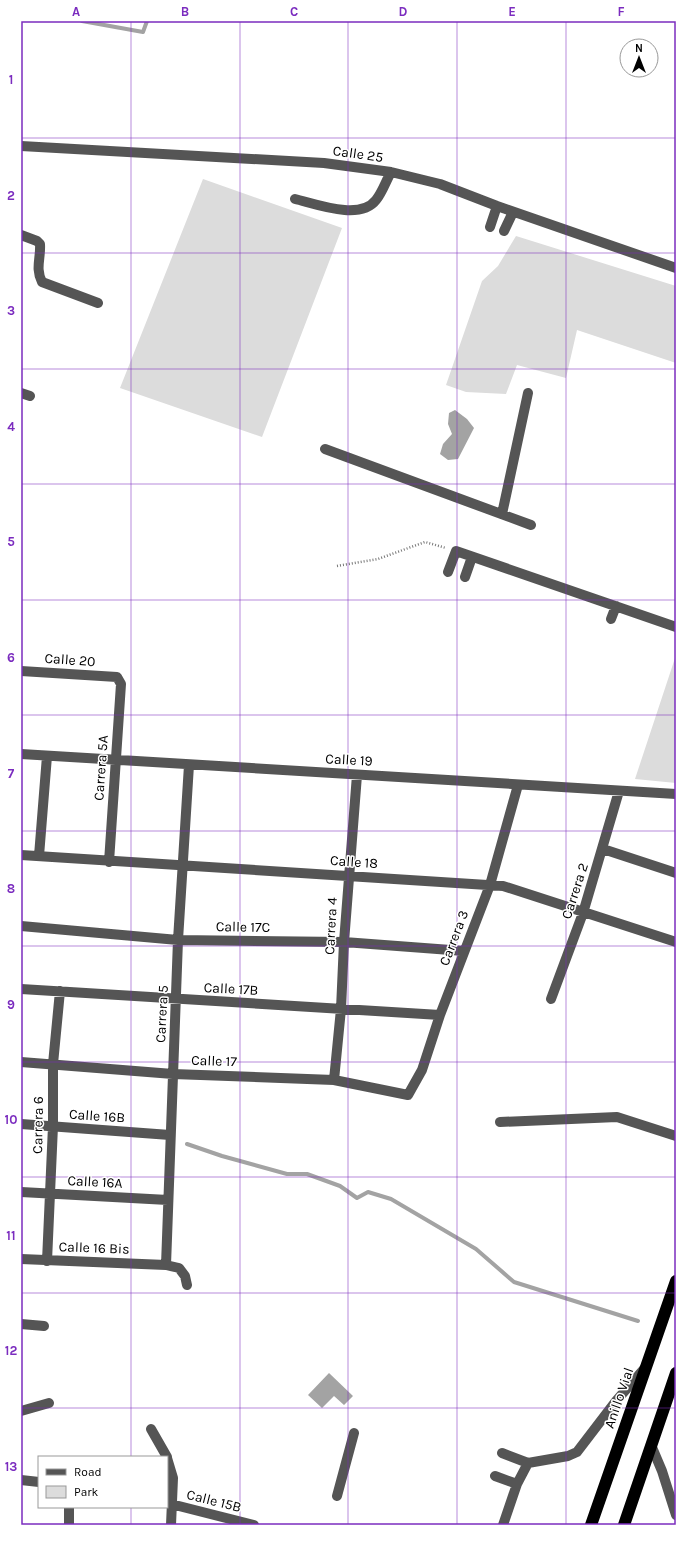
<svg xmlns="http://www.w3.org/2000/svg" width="697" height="1546" font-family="Karla,sans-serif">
  <rect width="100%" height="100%" fill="#fff"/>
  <path fill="#dcdcdc" d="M203,179L342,228L262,437L120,388Z
    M516,236L676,286V363L577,330L566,378L517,365L506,394L466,392L446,385L482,281L498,266Z
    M676,655V783L635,779Z"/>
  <path fill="#a3a3a3" d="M455,410L467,419L474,428L458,459L448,460L440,454L443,444L452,434L448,424L449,413Z
    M329,1373L353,1396L344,1405L334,1396L322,1408L308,1395Z"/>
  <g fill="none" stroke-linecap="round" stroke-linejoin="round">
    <path stroke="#a3a3a3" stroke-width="4" d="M82,21L143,32L147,21
      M187,1144L222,1156L287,1174H307L340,1186L357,1198L368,1192L391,1199L476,1249L514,1282L638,1321"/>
    <path stroke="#777" stroke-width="2.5" stroke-dasharray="1 2" stroke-linecap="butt" d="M337,566L378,559L425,542L446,548"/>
    <path stroke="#555" stroke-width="10" d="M21,146L324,163L391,172L440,184L497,206L676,268
      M295,199C316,204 360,221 376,200C382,193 386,181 391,172
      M490,227L497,206
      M504,231L513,212
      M21,235L37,241L40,244C41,258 35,268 42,282L98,303
      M21,393L30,396
      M325,449L531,525
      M502,514L528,393
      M448,572L456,551L676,627
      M465,577L472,557
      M611,619L616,606
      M21,671L117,677L121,684L109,862
      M21,754L676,794
      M603,849L676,873
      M21,855L503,886L676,942
      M39,856L47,756
      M21,926L178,940L344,942L464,951
      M21,989L440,1015
      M551,999L583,913L619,791
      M21,1062L173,1074L334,1080L408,1095L422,1070L440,1015L490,885L518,785
      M334,1080L341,1009L344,942L357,775
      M500,1122L617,1117L676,1136
      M21,1124L170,1135
      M21,1192L168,1200
      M21,1259L166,1265L179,1268L185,1276L187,1285
      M47,1261L53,1126V1064L60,991
      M166,1265L178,940L189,765
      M21,1324L44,1326
      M21,1411L49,1403
      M151,1429L167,1457
      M651,1445L662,1471L676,1515
      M502,1453L528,1463L568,1456L577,1452L616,1401L644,1369
      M167,1458L173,1478L171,1525
      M495,1476L517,1484
      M21,1480L39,1482
      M337,1496L354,1433
      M167,1503L254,1525
      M69,1525V1507
      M503,1525L517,1484L528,1463"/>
    <path stroke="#000" stroke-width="12" d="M591,1525L676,1281
      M624,1525L676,1373"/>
  </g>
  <path fill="none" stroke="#7b2cbf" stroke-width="1" stroke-opacity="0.55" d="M131,21V1457M240,21V1525M348,21V1525M457,21V1525M566,21V1525M21,138H676M21,253H676M21,369H676M21,484H676M21,600H676M21,715H676M21,831H676M21,946H676M21,1062H676M21,1177H676M21,1293H676M21,1408H676M131,1507V1525"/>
  <g text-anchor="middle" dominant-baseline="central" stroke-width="3" stroke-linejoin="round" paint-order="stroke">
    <g font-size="14" fill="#000" stroke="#fff">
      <text transform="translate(358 154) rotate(8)">Calle 25</text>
      <text transform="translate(70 660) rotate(4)">Calle 20</text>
      <text transform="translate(349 760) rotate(3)">Calle 19</text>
      <text transform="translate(101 768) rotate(-86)">Carrera 5A</text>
      <text transform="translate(354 862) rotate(4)">Calle 18</text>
      <text transform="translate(575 891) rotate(-72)">Carrera 2</text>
      <text transform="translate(331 926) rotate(-87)">Carrera 4</text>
      <text transform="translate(243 927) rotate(1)">Calle 17C</text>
      <text transform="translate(454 938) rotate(-69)">Carrera 3</text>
      <text transform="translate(231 989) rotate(3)">Calle 17B</text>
      <text transform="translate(162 1014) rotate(-87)">Carrera 5</text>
      <text transform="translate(214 1061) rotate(2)">Calle 17</text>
      <text transform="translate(97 1116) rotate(4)">Calle 16B</text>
      <text transform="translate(38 1125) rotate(-89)">Carrera 6</text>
      <text transform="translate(95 1182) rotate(3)">Calle 16A</text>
      <text transform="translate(94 1248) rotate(2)">Calle 16 Bis</text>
      <text transform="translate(619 1398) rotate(-71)">Anillo Vial</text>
      <text transform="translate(214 1501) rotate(14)">Calle 15B</text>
    </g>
  </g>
  <rect width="697" height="1546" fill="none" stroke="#ffffff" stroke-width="44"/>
  <rect x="38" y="1456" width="130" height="52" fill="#ffffff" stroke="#999999"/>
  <rect x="46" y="1469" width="20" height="6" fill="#555555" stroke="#999999"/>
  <text x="74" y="1476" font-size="12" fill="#000000">Road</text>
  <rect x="46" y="1486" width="20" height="12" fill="#dcdcdc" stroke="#999999"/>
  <text x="74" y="1496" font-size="12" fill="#000000">Park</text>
  <g transform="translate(639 58)"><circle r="19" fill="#ffffff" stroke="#999999"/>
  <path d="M0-3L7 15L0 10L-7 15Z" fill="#000000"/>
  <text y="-6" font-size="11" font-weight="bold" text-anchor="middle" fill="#000000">N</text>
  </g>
  <rect x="22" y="22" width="653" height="1502" fill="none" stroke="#7b2cbf" stroke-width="1.5"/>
  <g font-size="13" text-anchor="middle" font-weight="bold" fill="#7b2cbf">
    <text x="76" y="16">A</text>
    <text x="185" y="16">B</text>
    <text x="294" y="16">C</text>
    <text x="403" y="16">D</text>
    <text x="512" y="16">E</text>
    <text x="621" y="16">F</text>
    <text x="11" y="84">1</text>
    <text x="11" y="200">2</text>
    <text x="11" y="315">3</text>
    <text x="11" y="431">4</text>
    <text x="11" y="546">5</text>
    <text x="11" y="662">6</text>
    <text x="11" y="778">7</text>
    <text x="11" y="893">8</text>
    <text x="11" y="1009">9</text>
    <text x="11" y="1124">10</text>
    <text x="11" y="1240">11</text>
    <text x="11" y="1355">12</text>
    <text x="11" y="1471">13</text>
  </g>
</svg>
